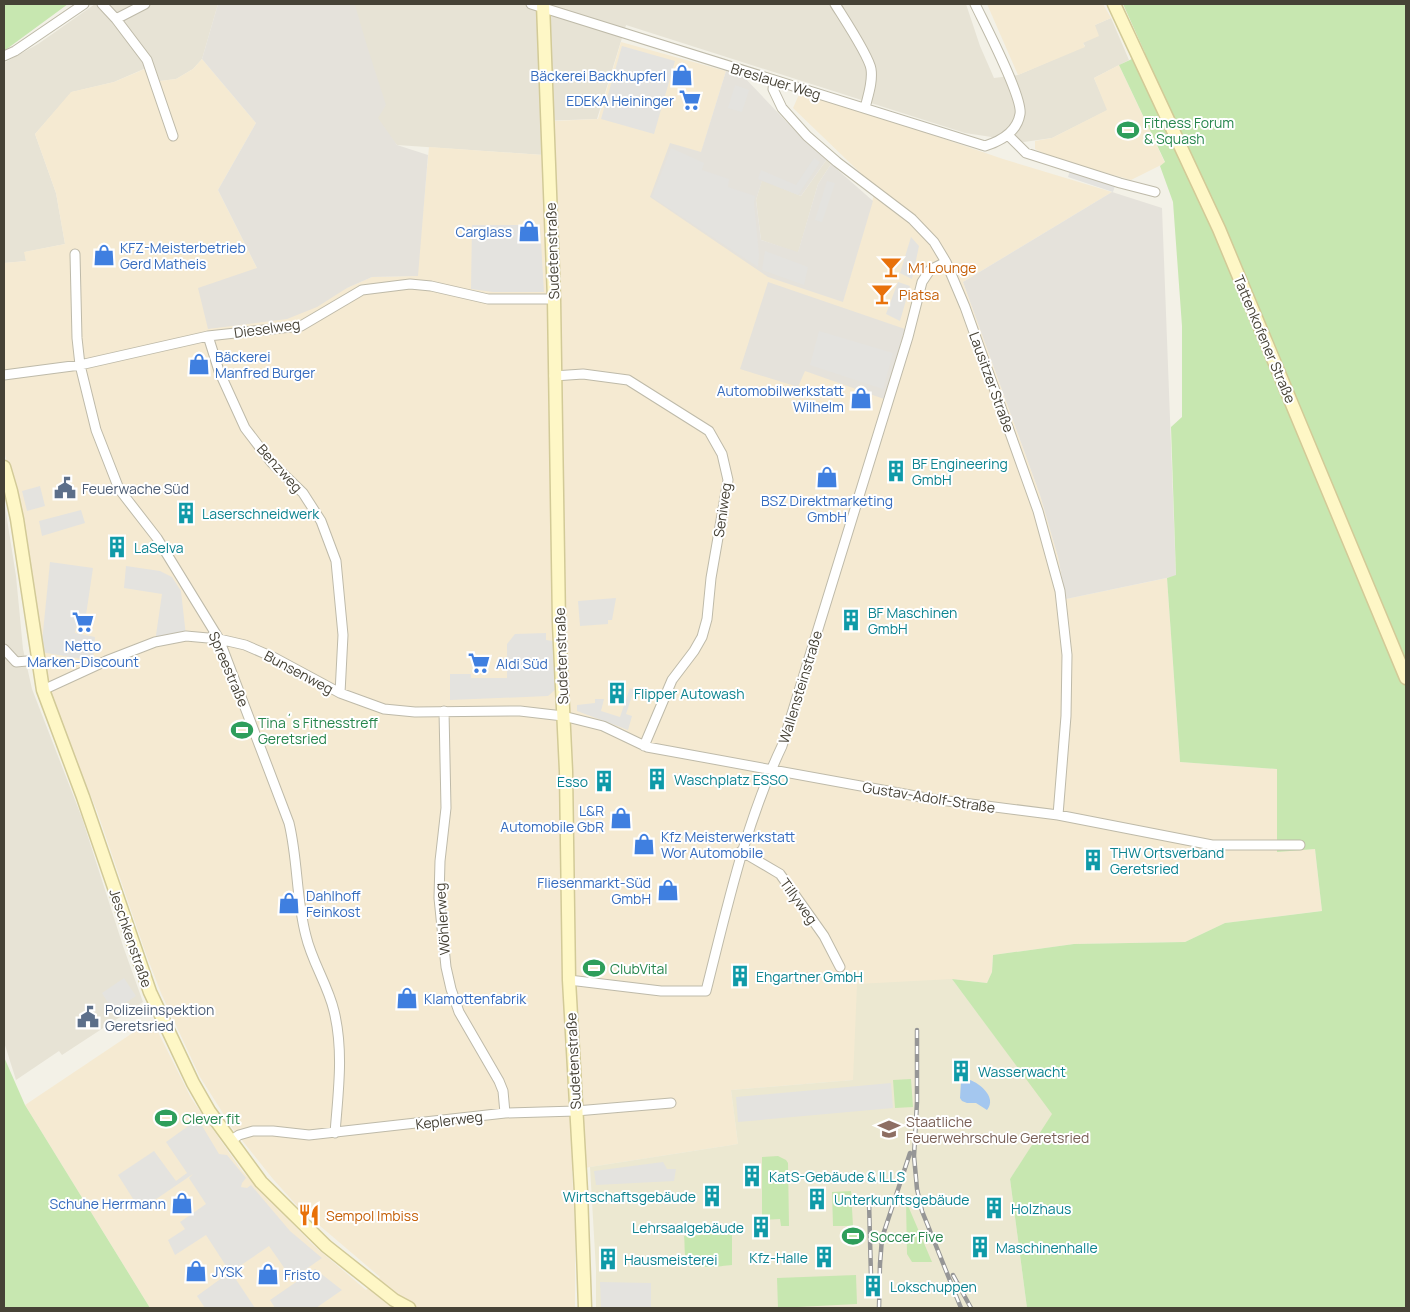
<svg xmlns="http://www.w3.org/2000/svg" width="1410" height="1312" font-family="Manrope,sans-serif">
  <rect width="100%" height="100%" fill="#f3f1e7"/>
  <path fill="#e7e3d5" d="M95,4H218L202,59L193,69L176,79L160,81L153,65L114,82L72,92L35,134L56,193L65,244L25,252L26,261L4,263V63L38,44Z
    M350,4H966L980,46L994,78L1018,75L1085,46L1083,43L1095,25L1111,18L1129,60L1094,78L1108,110L1052,138L1024,142L965,133L626,25L597,119L541,121L543,155L397,145L373,118L352,5Z
    M827,159L831,164L818,184L798,253L761,240L756,200L762,180L801,196Z
    M4,500L16,576L23,649L32,689L82,818L123,946L143,1002L62,1055L59,1051L16,1080L4,1042Z"/>
  <path fill="#f5ead2" d="M987,4H1103L1111,18L1095,25L1099,36L1083,43L1085,47L1018,75Z
    M621,42L726,71L701,153L651,197L843,301L876,188L793,108L801,90L1003,159L1112,192L963,282L1040,495L1058,557L1066,599L1167,578L1180,762L1277,769V851L1315,849L1322,911L1225,923L1185,942L1074,944L993,955L992,972L987,983L952,979L853,1080L731,1090L738,1144L590,1167L572,1171L575,1229V1308H150L25,1105L152,1020L191,1098L242,1171L313,1245L366,1290L380,1277L299,1208L273,1179L233,1129L200,1077L161,993L146,954L97,811L45,685L27,545L4,451V263L26,261L24,252L65,244L56,193L35,134L71,92L114,82L154,65L160,81L176,79L193,69L202,59L256,123L218,190L257,268L347,288L372,277L417,276L429,147L543,155L556,159L554,121L598,119Z
    M1119,65L1165,163L1131,180L1053,158L1035,149V141L1052,138L1107,110L1094,78Z"/>
  <path fill="#e5e2db" d="M218,4H350L355,5L367,46L386,105L378,118L397,145L428,155L418,276L372,277L347,288L317,307L287,319L208,329L198,288L257,268L218,190L256,123L202,59Z
    M726,71L744,77L799,135L827,159L801,196L762,181L756,200L761,240L798,252L818,184L831,164L873,201L843,302L768,277L650,197L670,143L701,152Z
    M1112,192L1162,208L1176,576L1066,599L1058,557L1040,495L963,282Z
    M768,282L905,329L884,399L805,371L798,387L740,369Z"/>
  <path fill="#ece8d1" d="M952,979L1053,1114L1010,1179L1027,1308H596V1270L590,1167L738,1144L731,1090L853,1080L857,984Z"/>
  <path fill="#c7e7b0" d="M4,4H68L4,51Z
    M1123,4H1406V1308H1027L1010,1179L1052,1114L952,979L987,983L992,972L993,955L1074,944L1185,942L1225,923L1322,911L1315,849L1277,852V769L1180,762L1167,578L1176,575L1171,427L1182,417V326L1173,202L1160,166L1165,162L1119,65L1145,53Z
    M4,1057L25,1105L150,1308H4Z
    M911,1079L913,1107L895,1108L893,1080Z
    M778,1156L786,1160L788,1163L789,1226H781L780,1219L762,1220V1157Z
    M851,1191L853,1226H833L832,1192Z
    M906,1201L932,1262H912L907,1254Z
    M863,1229L864,1243L844,1244L843,1230Z
    M732,1233V1265C721,1266 692,1271 686,1260C684,1253 685,1243 684,1236Z
    M856,1275L857,1304L778,1308L777,1278Z"/>
  <path fill="#e4e3df" d="M622,46L675,61L654,134L601,119Z
    M735,85L749,90L742,112L728,108Z
    M671,148L704,163L702,170L729,179L728,187L755,196L754,203L759,255L758,267L652,197Z
    M814,158L820,162L798,195L758,179L761,170L796,185Z
    M1070,171L1115,186L1113,192L1068,177Z
    M827,181L835,183L822,222L815,220Z
    M472,225H540L544,292H493L471,289Z
    M911,237L919,246L912,279L900,273Z
    M765,251L808,267L804,285L762,270Z
    M898,282L910,286L900,321L886,314Z
    M819,331L893,353L883,389L810,365Z
    M40,486L45,506L27,511L22,491Z
    M81,510L85,523L42,536L39,521Z
    M50,562L93,568L86,615L78,614L75,633L95,637L93,661L41,652Z
    M126,566L160,571L172,577L181,591L186,636L155,642L162,594L124,588Z
    M616,598L612,620H608V624L580,626L578,601Z
    M546,633V640L553,641L555,690L548,696L450,700V674H471V678H507V644L515,634Z
    M630,688L634,690L626,714L632,716L628,730L577,711V705L595,703V699H604L601,711L620,717Z
    M124,978L136,996L113,1011L102,993Z
    M891,1083L893,1108L738,1122L736,1097Z
    M198,1119L219,1154L227,1155L246,1178L242,1183L241,1187L247,1188L251,1185L290,1231L322,1258L292,1279L269,1246L231,1272L255,1308H205L197,1296L230,1272L206,1235L175,1255L168,1240L185,1229L180,1222L206,1204L189,1178L193,1174L140,1210L118,1175L154,1151L176,1181L187,1173L166,1142Z
    M663,1162L667,1169H676L674,1181L596,1185L594,1171Z
    M315,1269L342,1290L316,1308H275L270,1300Z
    M600,1282L651,1283V1308H601Z"/>
  <path fill="#a4c7ef" d="M966,1079C978,1081 998,1097 987,1110L976,1103H967L962,1101L960,1098L961,1082Z"/>
  <g fill="none" stroke-linecap="round" stroke-linejoin="round">
    <g stroke="#bebaa9" stroke-width="11">
      <path id="street" d="M102,4L116,19L147,60L173,136
        M531,4L985,146C1001,141 1017,132 1020,114C1023,97 984,23 975,4
        M835,4C843,17 869,56 871,69C873,82 868,95 865,108
        M116,19L145,4
        M4,56L15,51L84,4
        M774,80L773,89L782,108L807,136L837,162L912,219L934,242L946,262L965,307L1038,511L1060,591L1067,655L1066,716L1058,815
        M1008,135L1026,153L1120,183L1155,192
        M75,254L77,338L80,365L96,430L119,489L157,538L219,639L289,823C298,860 296,899 306,936C312,962 328,985 334,1011C344,1052 338,1093 335,1133
        M208,336L219,371L245,428L271,462L303,493L321,521L336,561L343,635L340,693
        M4,375L80,365L208,336L301,326L362,290L410,284L431,286L488,299H554
        M554,376L583,374L628,380L709,431L722,454L728,480L711,578L707,619L702,637L694,651L672,680L644,746
        M4,649L16,662L38,660
        M43,690L106,661L155,642L186,636L219,639L245,645L275,658L340,693L384,709L415,712L520,711L563,716L603,726L647,747L932,799L1058,815L1212,845H1300
        M444,711L446,808L440,861L439,898L446,967L451,989L459,1012L499,1081L503,1091L505,1113
        M741,851L780,874L824,936L840,967
        M569,980L661,991H706C727,908 745,824 782,746L908,337L922,282L930,270L946,262
        M230,1141L239,1135L253,1131H273L309,1135L505,1113L576,1111L671,1103"/>
    </g>
    <g stroke="#d2ca97" stroke-width="15">
      <path id="secondary" d="M543,4L554,299L559,624L566,771L569,980L581,1192L585,1308
        M1114,4L1219,229L1406,678
        M4,467L11,491L17,519L43,690L83,797L150,992L193,1083L209,1111L261,1182L326,1246L394,1300L409,1308"/>
    </g>
    <use href="#street" stroke="#fff" stroke-width="9"/>
    <use href="#secondary" stroke="#fef7c6" stroke-width="12"/>
    <g stroke="#969696" stroke-width="4.5">
      <path id="rail" d="M917,1030V1102L914,1156L917,1189L922,1211L961,1308
        M869,1202L871,1276
        M953,1275L971,1308
        M879,1308L880,1264L882,1238L910,1153"/>
    </g>
    <use href="#rail" stroke="#fff" stroke-width="2.5" stroke-dasharray="8" stroke-linecap="butt"/>
  </g>
  <defs>
    <g id="shop-bare" transform="scale(1.725)"><path d="M-5-2.5h2.3a2.7 3.5 0 0 1 5.4 0H5L5.5 6h-11ZM-1.5-2.5h3a1.5 2.3 0 0 0-3 0Z" fill="#3f7fe0" stroke="#fff" stroke-width="2.5" paint-order="stroke"/></g>
    <g id="supermarket-bare" transform="scale(1.725)"><path d="M-6-5.5h2.5l.6 2H6L4.5 2H-2.5L-4.4-4H-6ZM-1.5 3.2a1.3 1.3 0 1 0 .1 0ZM3 3.2a1.3 1.3 0 1 0 .1 0Z" fill="#3f7fe0" stroke="#fff" stroke-width="2.5" paint-order="stroke"/></g>
    <g id="stadium-bare" transform="scale(1.725)"><path d="M0-5a6.5 5 0 1 0 0 10a6.5 5 0 1 0 0-10ZM-3.5-1.8h7v3.6h-7Z" fill="#2e9e5b" stroke="#fff" stroke-width="2.5" paint-order="stroke"/></g>
    <g id="bar-bare" transform="scale(1.725)"><path d="M-6-5H6L.8 .8V4.5H3.5V6h-7V4.5H-.8V.8Z" fill="#e8710a" stroke="#fff" stroke-width="2.5" paint-order="stroke"/></g>
    <g id="building-bare" transform="scale(1.725)"><path d="M-4-6H4V6H1V3H-1V6H-4ZM-2.5-4.3h1.7v1.8h-1.7ZM.8-4.3h1.7v1.8H.8ZM-2.5-1h1.7V.8h-1.7ZM.8-1h1.7V.8H.8Z" fill="#0f9aa8" stroke="#fff" stroke-width="2.5" paint-order="stroke"/></g>
    <g id="civic-bare" transform="scale(1.725)"><path d="M-.6-6.5H3V-4.5H.6V-3L4-1V1h2V6H-6V1h2V-1L-.6-3ZM-1.2 2.5V6h2.4V2.5Z" fill="#5c6f8a" stroke="#fff" stroke-width="2.5" paint-order="stroke"/></g>
    <g id="university-bare" transform="scale(1.725)"><path d="M0-5L7-2L0 1L-7-2ZM-4 1L0 2.5L4 1V4Q0 6-4 4Z" fill="#8d6e63" stroke="#fff" stroke-width="2.5" paint-order="stroke"/></g>
    <g id="restaurant-bare" transform="scale(1.725)"><path d="M-5-6h1v4h1v-4h1v4h1v-4h1v5L-1.5 .5V6h-2V.5L-5-1ZM5-6V6H3V1.5H1.5Q1.5-4 5-6Z" fill="#e8710a" stroke="#fff" stroke-width="2.5" paint-order="stroke"/></g>
  </defs>
  <g fill-rule="evenodd">
    <use href="#shop-bare" x="682" y="75"/>
    <use href="#supermarket-bare" x="690" y="100"/>
    <use href="#stadium-bare" x="1128" y="130"/>
    <use href="#shop-bare" x="529" y="231"/>
    <use href="#shop-bare" x="104" y="255"/>
    <use href="#bar-bare" x="891" y="267"/>
    <use href="#bar-bare" x="882" y="294"/>
    <use href="#shop-bare" x="199" y="364"/>
    <use href="#shop-bare" x="861" y="398"/>
    <use href="#building-bare" x="896" y="471"/>
    <use href="#shop-bare" x="827" y="477"/>
    <use href="#civic-bare" x="65" y="488"/>
    <use href="#building-bare" x="186" y="513"/>
    <use href="#building-bare" x="117" y="547"/>
    <use href="#building-bare" x="851" y="620"/>
    <use href="#supermarket-bare" x="83" y="622"/>
    <use href="#supermarket-bare" x="479" y="663"/>
    <use href="#building-bare" x="617" y="693"/>
    <use href="#stadium-bare" x="242" y="730"/>
    <use href="#building-bare" x="657" y="779"/>
    <use href="#building-bare" x="604" y="781"/>
    <use href="#shop-bare" x="621" y="818"/>
    <use href="#shop-bare" x="644" y="844"/>
    <use href="#building-bare" x="1093" y="860"/>
    <use href="#shop-bare" x="668" y="890"/>
    <use href="#shop-bare" x="289" y="903"/>
    <use href="#stadium-bare" x="594" y="968"/>
    <use href="#building-bare" x="740" y="976"/>
    <use href="#shop-bare" x="407" y="998"/>
    <use href="#civic-bare" x="88" y="1017"/>
    <use href="#building-bare" x="961" y="1071"/>
    <use href="#stadium-bare" x="166" y="1118"/>
    <use href="#university-bare" x="889" y="1129"/>
    <use href="#building-bare" x="752" y="1176"/>
    <use href="#building-bare" x="712" y="1196"/>
    <use href="#building-bare" x="817" y="1199"/>
    <use href="#shop-bare" x="182" y="1203"/>
    <use href="#building-bare" x="994" y="1208"/>
    <use href="#restaurant-bare" x="309" y="1215"/>
    <use href="#building-bare" x="761" y="1227"/>
    <use href="#stadium-bare" x="853" y="1236"/>
    <use href="#building-bare" x="980" y="1247"/>
    <use href="#building-bare" x="824" y="1257"/>
    <use href="#building-bare" x="608" y="1259"/>
    <use href="#shop-bare" x="196" y="1271"/>
    <use href="#shop-bare" x="268" y="1274"/>
    <use href="#building-bare" x="873" y="1286"/>
  </g>
  <g text-anchor="middle" dominant-baseline="central" stroke-width="4" stroke-linejoin="round" paint-order="stroke">
    <g font-size="14" fill="#366cbe" stroke="#fff" text-anchor="start">
      <text x="666" y="75" text-anchor="end">Bäckerei Backhupferl</text>
      <text x="674" y="100" text-anchor="end">EDEKA Heininger</text>
      <text x="512" y="231" text-anchor="end">Carglass</text>
      <text x="120" y="247">KFZ-Meisterbetrieb<tspan x="120" dy="16">Gerd Matheis</tspan></text>
      <text x="215" y="356">Bäckerei<tspan x="215" dy="16">Manfred Burger</tspan></text>
      <text x="844" y="390" text-anchor="end">Automobilwerkstatt<tspan x="844" dy="16">Wilhelm</tspan></text>
      <text x="827" y="500" text-anchor="middle">BSZ Direktmarketing<tspan x="827" dy="16">GmbH</tspan></text>
      <text x="83" y="645" text-anchor="middle">Netto<tspan x="83" dy="16">Marken-Discount</tspan></text>
      <text x="496" y="663">Aldi Süd</text>
      <text x="604" y="810" text-anchor="end">L&amp;R<tspan x="604" dy="16">Automobile GbR</tspan></text>
      <text x="661" y="836">Kfz Meisterwerkstatt<tspan x="661" dy="16">Wor Automobile</tspan></text>
      <text x="651" y="882" text-anchor="end">Fliesenmarkt-Süd<tspan x="651" dy="16">GmbH</tspan></text>
      <text x="306" y="895">Dahlhoff<tspan x="306" dy="16">Feinkost</tspan></text>
      <text x="424" y="998">Klamottenfabrik</text>
      <text x="166" y="1203" text-anchor="end">Schuhe Herrmann</text>
      <text x="212" y="1271">JYSK</text>
      <text x="284" y="1274">Fristo</text>
    </g>
    <g font-size="14" fill="#464236" stroke="#fff">
      <text transform="translate(776 81) rotate(17)">Breslauer Weg</text>
      <text transform="translate(552 251) rotate(-92)">Sudetenstraße</text>
      <text transform="translate(267 328) rotate(-8)">Dieselweg</text>
      <text transform="translate(1265 339) rotate(67)">Tattenkofener Straße</text>
      <text transform="translate(992 382) rotate(70)">Lausitzer Straße</text>
      <text transform="translate(280 468) rotate(48)">Benzweg</text>
      <text transform="translate(722 510) rotate(-82)">Seniweg</text>
      <text transform="translate(561 656) rotate(-92)">Sudetenstraße</text>
      <text transform="translate(229 669) rotate(67)">Spreestraße</text>
      <text transform="translate(299 672) rotate(28)">Bunsenweg</text>
      <text transform="translate(800 687) rotate(-73)">Wallensteinstraße</text>
      <text transform="translate(929 797) rotate(9)">Gustav-Adolf-Straße</text>
      <text transform="translate(799 901) rotate(54)">Tillyweg</text>
      <text transform="translate(442 919) rotate(-94)">Wöhlerweg</text>
      <text transform="translate(131 938) rotate(71)">Jeschkenstraße</text>
      <text transform="translate(573 1061) rotate(-93)">Sudetenstraße</text>
      <text transform="translate(449 1120) rotate(-7)">Keplerweg</text>
    </g>
    <g font-size="14" fill="#27864d" stroke="#fff" text-anchor="start">
      <text x="1144" y="122">Fitness Forum<tspan x="1144" dy="16">&amp; Squash</tspan></text>
      <text x="258" y="722">Tina´s Fitnesstreff<tspan x="258" dy="16">Geretsried</tspan></text>
      <text x="610" y="968">ClubVital</text>
      <text x="182" y="1118">Clever fit</text>
      <text x="870" y="1236">Soccer Five</text>
    </g>
    <g font-size="14" fill="#c56008" stroke="#fff" text-anchor="start">
      <text x="908" y="267">M1 Lounge</text>
      <text x="899" y="294">Piatsa</text>
      <text x="326" y="1215">Sempol Imbiss</text>
    </g>
    <g font-size="14" fill="#0d838f" stroke="#fff" text-anchor="start">
      <text x="912" y="463">BF Engineering<tspan x="912" dy="16">GmbH</tspan></text>
      <text x="202" y="513">Laserschneidwerk</text>
      <text x="134" y="547">LaSelva</text>
      <text x="868" y="612">BF Maschinen<tspan x="868" dy="16">GmbH</tspan></text>
      <text x="634" y="693">Flipper Autowash</text>
      <text x="674" y="779">Waschplatz ESSO</text>
      <text x="588" y="781" text-anchor="end">Esso</text>
      <text x="1110" y="852">THW Ortsverband<tspan x="1110" dy="16">Geretsried</tspan></text>
      <text x="756" y="976">Ehgartner GmbH</text>
      <text x="978" y="1071">Wasserwacht</text>
      <text x="769" y="1176">KatS-Gebäude &amp; ILLS</text>
      <text x="696" y="1196" text-anchor="end">Wirtschaftsgebäude</text>
      <text x="834" y="1199">Unterkunftsgebäude</text>
      <text x="1011" y="1208">Holzhaus</text>
      <text x="744" y="1227" text-anchor="end">Lehrsaalgebäude</text>
      <text x="996" y="1247">Maschinenhalle</text>
      <text x="808" y="1257" text-anchor="end">Kfz-Halle</text>
      <text x="624" y="1259">Hausmeisterei</text>
      <text x="890" y="1286">Lokschuppen</text>
    </g>
    <g font-size="14" fill="#4e5e75" stroke="#fff" text-anchor="start">
      <text x="82" y="488">Feuerwache Süd</text>
      <text x="105" y="1009">Polizeiinspektion<tspan x="105" dy="16">Geretsried</tspan></text>
    </g>
    <g font-size="14" fill="#785e54" stroke="#fff" text-anchor="start">
      <text x="906" y="1121">Staatliche<tspan x="906" dy="16">Feuerwehrschule Geretsried</tspan></text>
    </g>
  </g>
  <rect width="1410" height="1312" fill="none" stroke="#464236" stroke-width="10"/>
</svg>
